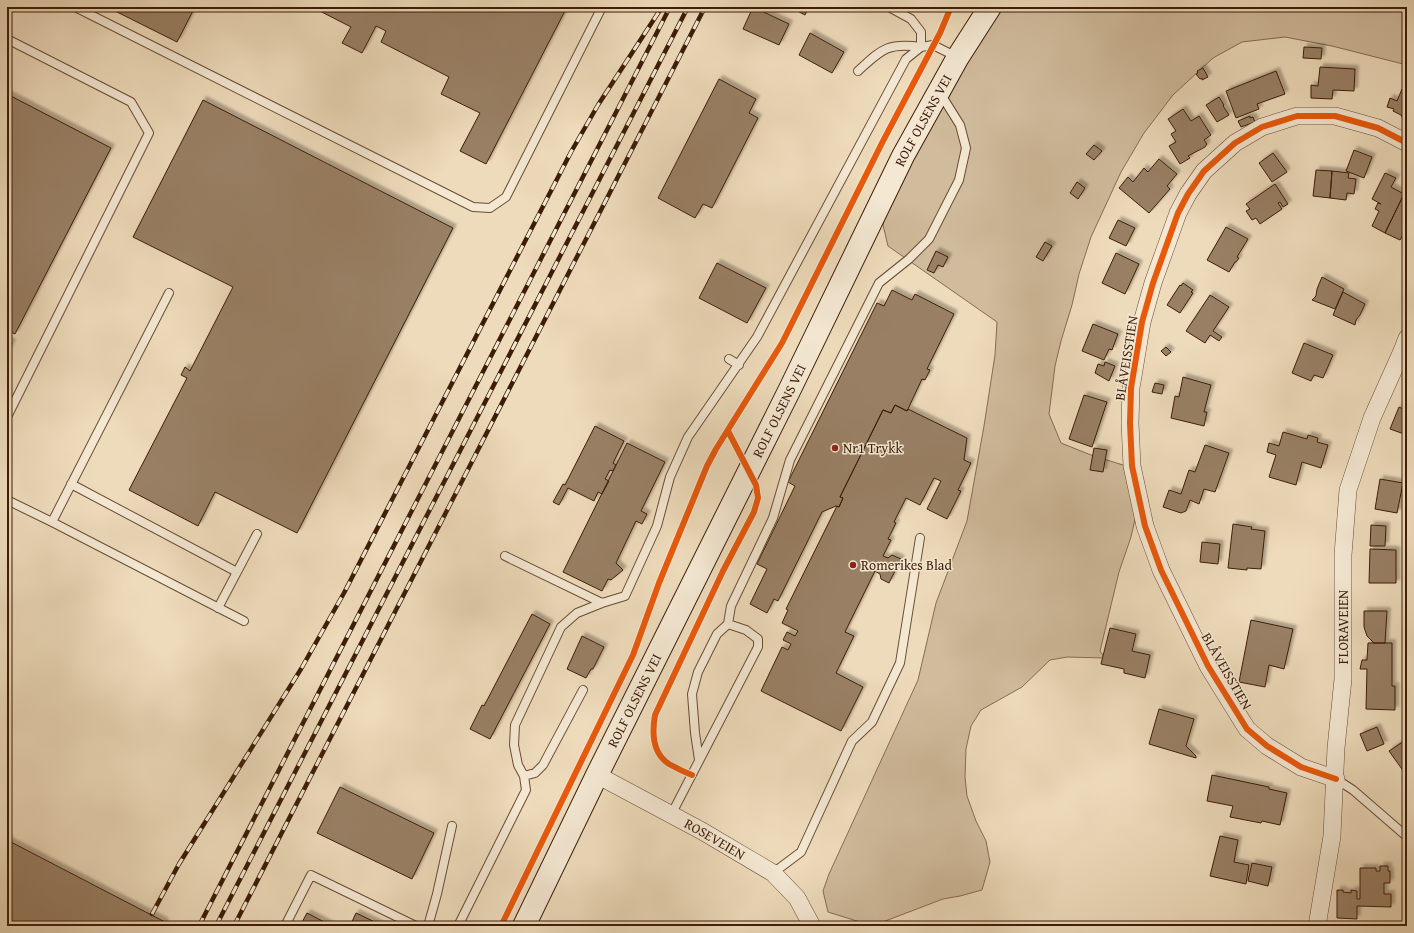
<svg xmlns="http://www.w3.org/2000/svg" width="1414" height="933" font-family="'Gentium Book Plus',serif">
  <defs>
    <filter id="shadow"><feDropShadow dx="3.5" dy="-3.5" stdDeviation="1" flood-color="#0004"/></filter>
  </defs>
  <rect width="100%" height="100%" fill="#eedbbb"/>
  <filter id="stains"><feTurbulence type="fractalNoise" baseFrequency=".005" numOctaves="4"/><feColorMatrix values="0 0 0 0 .2 0 0 0 0 .09 0 0 0 0 .02 0 0 0 .5 -.17"/></filter>
  <radialGradient id="worn" r=".72"><stop offset=".6" stop-color="#630" stop-opacity="0"/><stop offset="1" stop-color="#630" stop-opacity=".3"/></radialGradient>
  <path fill="#d0bb9c" stroke="#866c52" d="M996,7H1407V65L1332,46L1285,37L1242,42L1213,58L1173,95L1144,133L1121,172L1091,237L1079,274L1072,305L1061,341L1055,366L1049,414L1061,443L1091,455L1123,465L1137,472L1138,506L1131,537L1119,572L1100,651L1105,658L1067,657L1050,660L1022,687L981,710L971,726L966,749L965,777L967,796L976,821L986,841L990,862L982,890L960,896L943,899L880,923L860,922L828,912L823,891L829,874L918,680L936,603L967,521L984,426L995,355L997,322L888,246L883,225L887,210L911,162Z"/>
  <path fill="#998065" stroke="#3d1d07" filter="url(#shadow)" d="M107,7H195L177,42Z
    M312,7H567L486,164L460,151L480,113L441,94L449,77L381,42L386,31L376,26L362,53L342,43L351,27Z
    M753,7L789,24L779,45L743,29Z
    M790,7H809L805,15Z
    M810,33L844,52L832,73L799,55Z
    M1304,47L1322,48L1321,59L1303,58Z
    M1320,67L1355,69L1354,91L1333,90L1332,99L1311,98V85L1318,86Z
    M1203,68L1208,77L1202,80V78L1200,79L1196,74L1198,73L1197,71Z
    M1276,71L1285,94L1257,104L1259,109L1236,118L1226,91Z
    M719,79L756,99L749,113L758,118L712,208L703,204L695,218L658,198Z
    M1402,89L1407,92V121L1403,119L1401,115L1393,111L1394,109L1387,107L1390,98L1397,101Z
    M7,94L111,148L15,334L7,330Z
    M1219,97L1224,105L1223,106L1229,115L1217,122L1206,105Z
    M203,100L453,228L297,533L215,492L198,526L129,490L187,378L181,375L185,367L190,371L233,287L133,237Z
    M1183,109L1191,121L1199,116L1211,135L1204,140L1207,144L1205,147L1188,156L1190,158L1180,164L1169,146L1176,142L1171,134L1176,131L1168,119Z
    M1250,116V118L1253,117L1255,122L1241,127L1238,121Z
    M1094,145L1102,151L1094,160L1086,154Z
    M1354,150L1372,157L1364,178L1346,171Z
    M1273,153L1287,172L1272,182L1259,163Z
    M1159,159L1177,174L1167,186L1170,189L1149,213L1119,188L1128,177L1133,182L1144,168L1148,172Z
    M1316,170L1332,171L1330,198L1313,196Z
    M1332,171L1349,173L1348,178L1356,179L1354,194L1347,193L1346,200L1330,198Z
    M1385,173L1396,178L1391,187L1404,194L1385,233L1372,226L1379,211L1375,209L1378,203L1381,204L1372,199Z
    M1077,182L1085,188L1078,199L1070,193Z
    M1275,184L1288,204L1283,207L1280,202L1278,203L1282,209L1260,224L1256,218L1252,220L1246,211L1250,209L1246,204Z
    M1404,194L1407,195V228L1400,240L1385,233Z
    M1118,220L1135,228L1126,246L1109,238Z
    M1226,227L1248,239L1237,257L1239,258L1236,262H1235L1229,272L1207,260Z
    M1045,242L1052,246L1043,261L1036,257Z
    M936,251L948,257L943,267L938,265L934,273L927,270Z
    M1116,253L1139,264L1125,294L1102,283Z
    M717,263L766,288L747,323L699,298Z
    M1322,277L1344,289L1335,309L1312,300L1316,296L1317,289Z
    M1183,283L1193,290L1191,292L1193,293L1180,313L1167,305L1180,285L1181,286Z
    M892,290L912,300L915,294L954,314L927,369L930,370L925,380L922,379L907,411L895,405L891,413L883,410L840,497L843,498L839,507L836,506L822,512L778,601L774,599L767,613L750,604L767,569L757,564L795,486L788,482L877,303L884,306Z
    M1343,292L1365,304L1360,315L1356,320L1355,325L1333,315Z
    M1210,295L1229,307L1213,331L1222,337L1219,341L1210,335L1205,343L1186,331Z
    M1093,324L1118,334L1112,350L1109,349L1104,360L1082,351Z
    M7,340L12,343L7,353Z
    M1304,343L1333,355L1323,378L1314,375L1311,381L1292,373Z
    M1166,347L1171,352L1166,356L1161,351Z
    M1105,362L1115,366L1109,381L1095,373L1098,364L1104,366Z
    M1183,377L1211,385L1204,412H1207L1204,426L1171,418L1175,396L1179,397Z
    M1155,383L1164,385L1162,394L1152,392Z
    M1084,395L1107,402L1092,447L1069,439Z
    M895,405L907,411L908,409L967,438L964,460L971,463L958,490L961,491L947,519L927,509L941,481L934,478L920,505L906,498L894,522L896,523L888,539L891,540L883,556L888,558L892,555L901,559L889,583L881,579L880,574L875,571L845,632L854,636L836,673L863,687L841,731L761,691L782,647L788,650L791,644L783,640L787,632L795,636L798,631L782,623L788,610L786,609L837,506L839,507L843,498L840,497L883,410L891,413Z
    M1399,407L1407,411V435L1390,429Z
    M595,426L624,441L613,463L616,465L613,471L610,470L605,479L609,481L602,494L598,492L594,501L568,488L559,505L553,502L563,484L565,485Z
    M1283,432L1307,439L1308,435L1318,438L1317,442L1328,445L1321,468L1302,462L1296,485L1269,477L1276,455L1267,452L1269,443L1279,446Z
    M627,443L665,462L641,511L647,514L642,524L636,521L616,563L623,570L611,580L608,579L602,591L563,572Z
    M1205,445L1229,453L1215,492L1204,489L1199,504L1190,500L1186,511L1181,513L1163,507L1169,490L1181,494L1189,470L1195,472Z
    M1094,448L1107,450L1103,472L1090,470Z
    M1380,479L1403,483L1397,513L1375,509Z
    M1233,524L1252,527L1251,529L1265,531L1261,569L1247,568V570L1228,568Z
    M1371,525L1386,526L1385,546H1370Z
    M1202,542L1220,544L1218,564L1200,562Z
    M1370,549L1396,550V583H1369Z
    M1364,611H1387L1385,643H1374L1367,636L1364,627Z
    M532,614L550,624L490,739L470,729L482,705L484,706Z
    M1251,620L1293,629L1284,669L1269,665L1265,687L1239,682Z
    M1110,628L1136,634L1132,651L1150,655L1145,678L1124,673V669L1101,664Z
    M582,636L604,647L593,669H591L586,678L567,669Z
    M1368,643H1392V686H1395V710L1366,709L1367,669H1360L1362,660H1367Z
    M1159,709L1194,719L1186,746L1196,756V758L1149,744Z
    M1377,727L1384,744L1367,751L1360,734Z
    M1407,739V776L1389,751Z
    M1212,775L1269,787V789L1287,793L1280,825L1262,821L1261,823L1230,817L1233,806L1207,801Z
    M340,787L434,833L412,879L317,833Z
    M1220,836L1238,840L1234,862L1249,865L1246,884L1210,876Z
    M7,840L165,922L163,926H7Z
    M1252,863L1272,867L1268,886L1248,881Z
    M1380,866H1388V871H1390V883H1384V894H1391V907L1357,906V919L1337,918V890H1343V892L1351,893V890L1357,891V899H1360V868H1376V871H1380Z
    M307,913L332,926H300Z
    M356,913L383,926H350Z"/>
  <g fill="none" stroke-linecap="round" stroke-linejoin="round">
    <g stroke="#694c34" stroke-width="10">
      <path id="lane" d="M75,7L473,207L490,208L506,197L602,7
        M7,39L131,102L149,133L7,417
        M858,71C881,50 887,42 921,47V32L911,19L889,7
        M729,359L739,365
        M71,484L237,572
        M7,500L52,522L244,621
        M52,522L169,293
        M505,556L602,603L625,596L657,526L670,477L688,437L757,337L906,59L921,47L933,45L957,57
        M218,608L257,534
        M728,624L731,606L773,518L790,460L879,283L909,259L929,239L959,180L966,148L960,125L940,93
        M524,776L535,773L543,765L583,690
        M1336,779L1353,790L1405,835
        M671,815L758,647V639L746,630L728,624L717,634L698,672L692,694L695,733L699,760
        M773,873L801,852L852,741L872,722L900,663L920,538
        M285,926L311,875L416,926
        M428,926L437,894L452,826
        M458,926L526,790L524,776L518,765L514,745L515,725L561,627L577,613L602,603"/>
    </g>
    <g stroke="#694c34" stroke-width="18">
      <g id="street">
        <path id="s1" d="M597,775L702,831L773,873L797,898L812,926"/>
        <path d="M1336,779L1301,767L1267,746L1247,729L1208,666L1161,570L1145,526L1132,466L1130,423L1131,388L1142,322L1153,283L1178,213L1188,194L1204,171L1235,143L1262,127L1297,116H1335L1378,128L1407,143"/>
        <path d="M1317,926L1332,836L1336,748L1343,679V555L1348,490L1372,418L1402,351L1407,338"/>
      </g>
    </g>
    <g stroke="#3d1d07" stroke-width="24">
      <g id="secondary">
        <path id="s2" d="M524,926L597,775L789,391L903,156L958,57L990,7"/>
      </g>
    </g>
    <use href="#lane" stroke="#f4e8d3" stroke-width="8"/>
    <use href="#street" stroke="#f4e8d3" stroke-width="17"/>
    <use href="#secondary" stroke="#f4e8d3" stroke-width="22"/>
    <g stroke="#3d1d07" stroke-width="4.5">
      <path id="rail" d="M152,914L179,864L301,669L344,593L571,152L598,105L662,7
        M199,926L670,7
        M216,926L688,7
        M234,926L705,7"/>
    </g>
    <use href="#rail" stroke="#f4e8d3" stroke-width="3" stroke-dasharray="9" stroke-linecap="butt"/>
    <g stroke="#f4e8d3" stroke-width="8">
      <path id="cycleway" d="M692,775C684,772 676,768 669,764C652,753 652,732 655,715L723,571L754,512L758,498L756,485L728,431
        M1336,779L1301,767L1267,746L1247,729L1208,666L1161,570L1145,526L1132,466L1130,423L1131,388L1142,322L1153,283L1178,213L1188,194L1204,171L1235,143L1262,127L1297,116H1335L1378,128L1407,143
        M501,926L633,655L659,583L707,466L716,449L782,343L883,141L940,33L951,7"/>
    </g>
    <use href="#cycleway" stroke="#e8590c" stroke-width="6"/>
  </g>
  <g fill="#8f2418" stroke="#f4e8d3" stroke-width="1.5">
    <circle cx="835" cy="448" r="4"/>
    <circle cx="853" cy="565" r="4"/>
  </g>
  <g text-anchor="middle" dominant-baseline="central" stroke-width="3" stroke-linejoin="round" paint-order="stroke">
    <g font-size="14" fill="#3d1d07" stroke="#f4e8d3">
      <text stroke="none"><textPath href="#s2" startOffset="899">ROLF OLSENS VEI</textPath></text>
      <text transform="translate(1126 358) rotate(-81)">BLÅVEISSTIEN</text>
      <text stroke="none"><textPath href="#s2" startOffset="575">ROLF OLSENS VEI</textPath></text>
      <text transform="translate(1343 627) rotate(-90)">FLORAVEIEN</text>
      <text transform="translate(1227 671) rotate(60)">BLÅVEISSTIEN</text>
      <text stroke="none"><textPath href="#s2" startOffset="251">ROLF OLSENS VEI</textPath></text>
      <text stroke="none"><textPath href="#s1" startOffset="134">ROSEVEIEN</textPath></text>
    </g>
    <g font-size="14" fill="#3d1d07" stroke="#f4e8d3" text-anchor="start">
      <text x="843" y="448">Nr1 Trykk</text>
      <text x="861" y="565">Romerikes Blad</text>
    </g>
  </g>
  <rect width="1414" height="933" fill="none" stroke="#eedbbb" stroke-width="24"/>
  <rect x="8" y="8" width="1398" height="917" fill="none" stroke="#3d1d07" stroke-width="2"/>
  <rect x="12" y="12" width="1390" height="909" fill="none" stroke="#3d1d07"/>
  <rect width="100%" height="100%" filter="url(#stains)"/>
  <rect width="100%" height="100%" fill="url(#worn)"/>
</svg>
